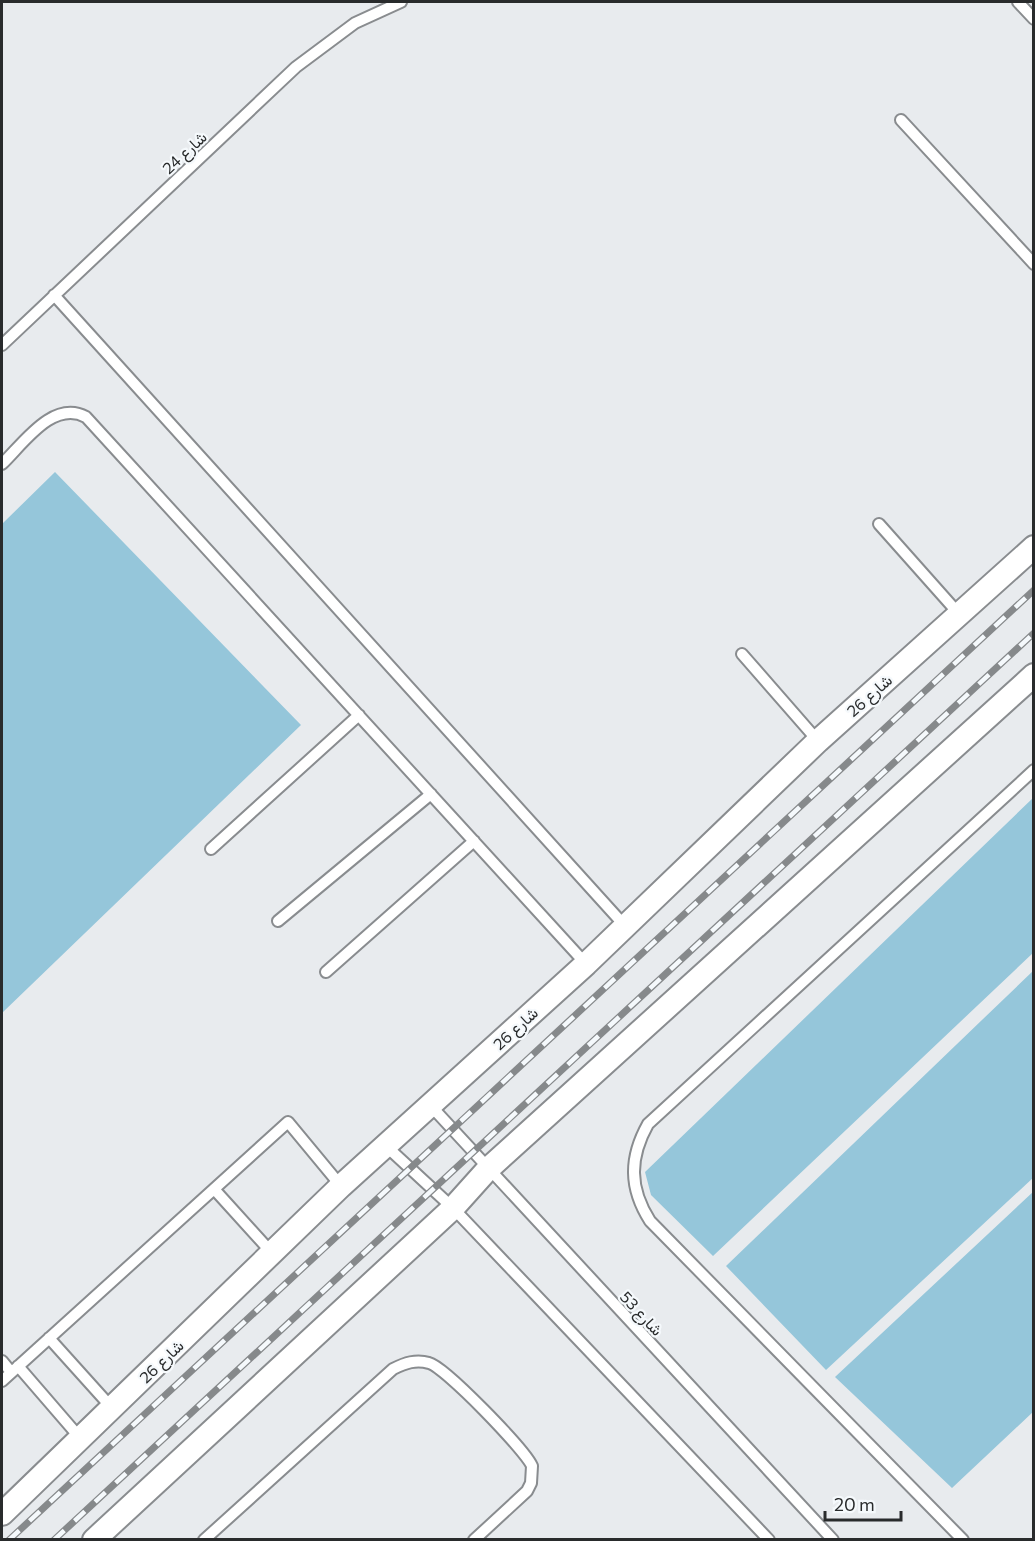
<svg xmlns="http://www.w3.org/2000/svg" width="1035" height="1541" font-family="Commissioner,Vazirmatn,sans-serif">
  <rect width="100%" height="100%" fill="#e8ebee"/>
  <path fill="#95c6da" d="M55,472L301,725L2,1013V524Z
    M1034,797V952L713,1256L651,1195L645,1172Z
    M1034,970V1177L826,1370L726,1266Z
    M1034,1191V1411L952,1488L835,1377Z"/>
  <g fill="none" stroke-linecap="round" stroke-linejoin="round">
    <g stroke="#898c8f" stroke-width="14">
      <path id="lane" d="M1018,2L1034,19
        M901,120L1034,264
        M54,295L625,926
        M2,345L296,67L355,23L401,2
        M2,464C23,444 53,399 86,417L586,964
        M879,524L959,614
        M742,654L818,741
        M211,849L359,715
        M278,921L431,794
        M326,972L474,841
        M431,1106L833,1540
        M386,1146L453,1208L769,1540
        M214,1189L272,1253
        M49,1338L112,1408
        M2,1361L11,1372
        M18,1366L81,1439
        M2,1381L288,1122L341,1186
        M204,1540L393,1369C405,1363 416,1359 429,1363C445,1367 525,1450 532,1466L531,1483L527,1491L474,1540
        M963,1540L650,1221C629,1188 629,1158 648,1124L1034,770"/>
    </g>
    <g stroke="#898c8f" stroke-width="26">
      <path id="street" d="M2,1514L341,1186L586,964L818,741L1034,547
        M94,1540L453,1208L488,1169L1034,675"/>
    </g>
    <use href="#lane" stroke="#fff" stroke-width="10"/>
    <use href="#street" stroke="#fff" stroke-width="22"/>
    <g stroke="#86898b" stroke-width="7">
      <path id="rail" d="M9,1540L1034,590
        M54,1540L1034,633"/>
    </g>
    <use href="#rail" stroke="#f5f9fc" stroke-width="4.5" stroke-dasharray="14" stroke-linecap="butt"/>
  </g>
  <g text-anchor="middle" dominant-baseline="central" stroke-width="4.5" stroke-linejoin="round" paint-order="stroke">
    <g font-size="16" fill="#292b2c" stroke="#f5f9fc">
      <text transform="translate(184 152) rotate(-43)">شارع 24</text>
      <text transform="translate(869 695) rotate(-42)">شارع 26</text>
      <text transform="translate(515 1028) rotate(-43)">شارع 26</text>
      <text transform="translate(642 1313) rotate(47)">شارع 53</text>
      <text transform="translate(161 1361) rotate(-44)">شارع 26</text>
    </g>
  </g>
  <rect width="1035" height="1541" fill="none" stroke="#292b2c" stroke-width="6"/>
  <path d="M825 1511v9h76v-9" fill="none" stroke="#292b2c" stroke-width="3"/>
  <text x="834" y="1511" font-size="18" fill="#292b2c" stroke="#f5f9fc" stroke-width="4.5" paint-order="stroke">20 m</text>
</svg>
